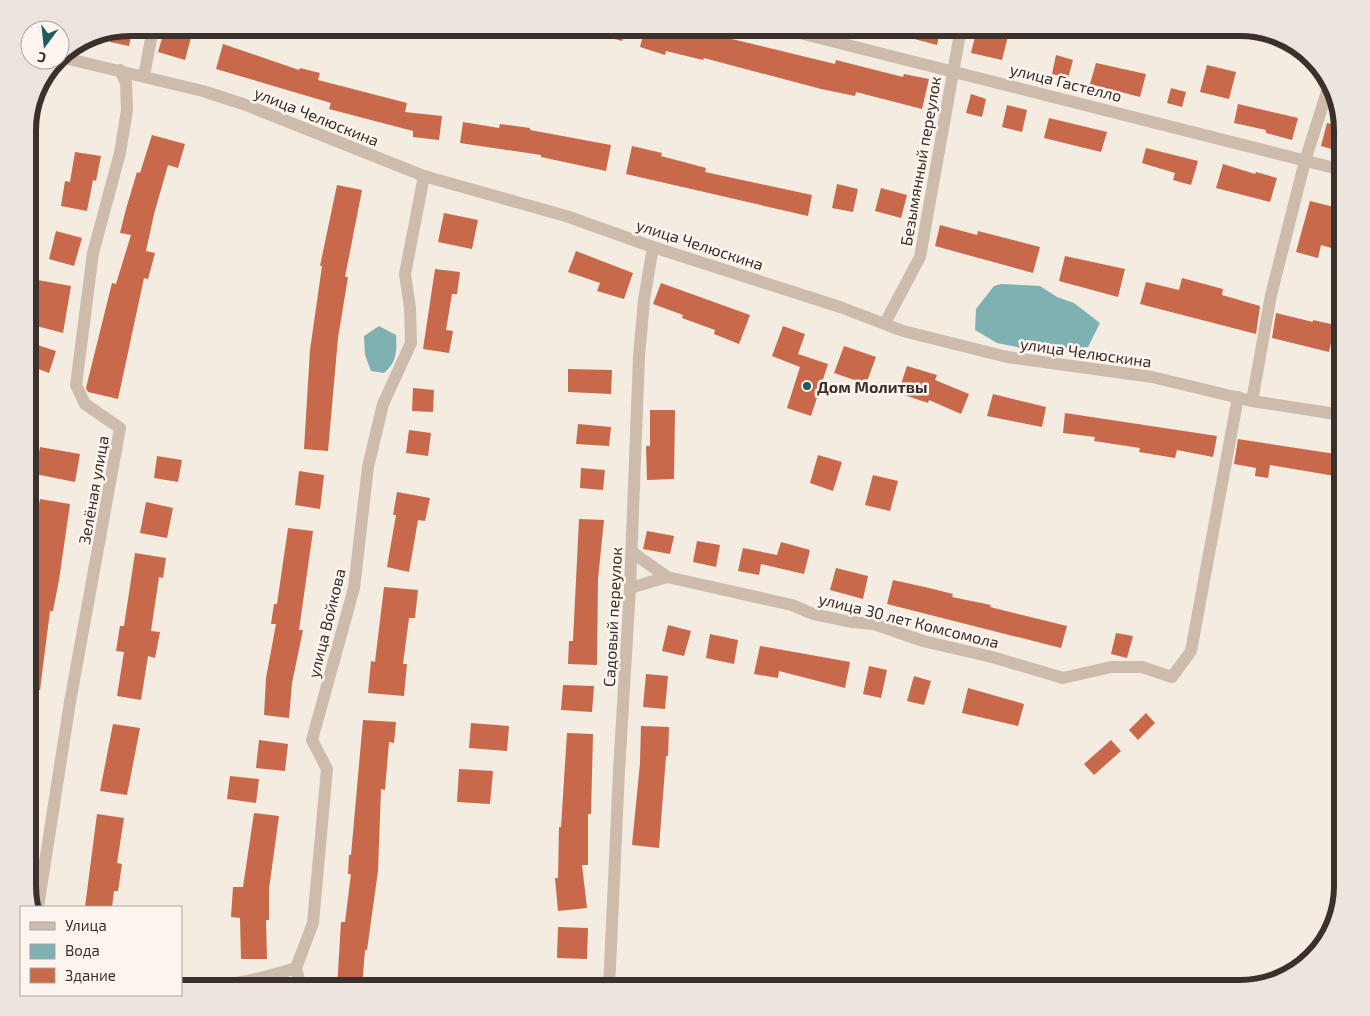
<svg xmlns="http://www.w3.org/2000/svg" width="1370" height="1016" font-family="'Exo 2',sans-serif">
  <rect width="100%" height="100%" fill="#f4ebe1"/>
  <path fill="#7fb0b2" d="M1001,284L1040,286L1057,297L1074,303L1100,323L1088,347L1031,350L997,343L975,330L976,309L994,286Z
    M379,326L396,335C397,351 397,362 384,373L371,371L365,355L364,336Z"/>
  <path fill="#c8694b" d="M133,28L129,46L110,42L112,31Z
    M165,28L193,30L185,60L158,52Z
    M585,28H626L622,41L585,31Z
    M645,28H686L835,64L836,60L903,77L904,74L929,79L922,109L856,92L855,96L821,89L704,58L703,60L666,51L665,55L640,47Z
    M889,28H941L937,45L888,32Z
    M977,28H1010L1002,60L971,53Z
    M223,44L299,70L300,68L320,73L318,80L407,103L405,112L442,116L439,140L413,137V131L329,109L331,103L216,69Z
    M1056,55L1073,60L1068,78L1052,74Z
    M1096,63L1146,74L1140,97L1090,84Z
    M1207,65L1236,72L1229,99L1200,92Z
    M1171,88L1186,92L1182,107L1167,103Z
    M971,94L986,99L982,117L966,113Z
    M1238,104L1298,118L1292,140L1266,133V130L1234,123Z
    M1007,105L1027,110L1022,132L1002,127Z
    M1049,118L1107,132L1101,152L1044,138Z
    M463,122L499,128L500,124L530,128V130L611,145L606,171L541,157V155L460,143Z
    M1327,123L1342,126V152L1321,146Z
    M152,135L185,144L178,168L168,165L154,214L146,251L155,253L148,279L144,278L118,399L88,392L86,388L112,283L116,284L131,235L120,233L126,209L137,172L140,173Z
    M632,146L662,153L661,156L706,168L705,172L812,195L808,216L626,174Z
    M1146,148L1198,161L1191,185L1173,180L1175,173L1142,163Z
    M75,152L101,156L96,181L93,180L87,211L61,206L65,181L70,182Z
    M1223,164L1255,174L1256,172L1277,178L1270,202L1216,188Z
    M837,184L858,189L853,212L832,208Z
    M337,185L362,190L345,277H348L338,338L328,451L304,449L310,350L322,266H320Z
    M881,188L907,195L901,218L875,211Z
    M1310,201L1342,209V251L1321,245L1318,258L1296,252Z
    M444,213L478,220L472,249L438,242Z
    M940,225L977,235L978,231L1040,247L1033,273L935,246Z
    M56,231L82,238L74,266L49,259Z
    M576,251L633,273L624,299L597,291L600,283L568,272Z
    M1065,256L1125,269L1118,297L1059,281Z
    M435,269L460,272L457,294H452L446,330L453,331L449,353L423,349Z
    M1182,278L1223,289L1222,295L1260,306L1256,334L1140,304L1146,282L1179,290Z
    M38,280L71,286L63,333L29,324Z
    M661,283L750,315L739,344L714,334L715,330L682,318L683,315L653,304Z
    M1276,313L1313,322V320L1335,325L1329,352L1272,338Z
    M783,326L805,334L798,354L828,364L811,416L787,408L800,367L772,356Z
    M28,342L56,351L49,373L28,365Z
    M844,346L876,357L866,384L834,373Z
    M907,366L937,375L935,380L969,394L961,414L929,400L928,403L898,393Z
    M568,369L612,370L611,394L568,392Z
    M413,388L434,390L433,412L412,411Z
    M993,394L1046,407L1042,427L987,416Z
    M650,410H675L674,479L647,480L646,446H650Z
    M1065,413L1217,436L1213,457L1177,450L1175,458L1139,452L1140,448L1094,441L1095,437L1063,433Z
    M578,424L611,427L609,446L576,444Z
    M409,430L431,433L428,456L406,453Z
    M1238,439L1342,455L1341,477L1270,465L1268,478L1255,476L1256,468L1234,464Z
    M40,447L80,454L75,482L35,474Z
    M818,455L842,462L833,491L810,483Z
    M157,456L182,460L178,482L154,478Z
    M581,468L605,470L603,490L580,488Z
    M299,471L324,475L320,509L295,505Z
    M873,475L898,481L890,511L865,505Z
    M397,492L430,498L425,521L418,520L409,572L387,567L396,515H393Z
    M40,499L70,504L59,580L53,611H50L40,690L28,688V560Z
    M146,502L173,508L167,538L140,533Z
    M579,519L604,520L598,579L597,665L568,664L569,641H573Z
    M288,528L313,531L299,630H303L292,683L289,718L264,715L266,678L276,624H271L274,604H277Z
    M647,531L674,536L670,554L643,549Z
    M697,541L720,545L716,567L693,562Z
    M781,542L810,550L804,574L761,564L759,575L738,571L743,548L777,555Z
    M135,553L166,558L163,578L159,577L151,631L160,632L155,658L148,656L141,700L117,696L124,652L116,651L120,626H124Z
    M836,568L868,576L863,599L830,590Z
    M893,580L929,588L953,594L952,597L991,605L990,607L1067,626L1061,648L887,604Z
    M384,587L418,590L415,618H409L403,664H407L404,696L368,693L371,661L375,662Z
    M668,625L691,631L684,656L662,651Z
    M1116,633L1133,636L1127,658L1111,654Z
    M710,634L738,640L734,664L706,658Z
    M760,646L850,662L845,688L779,671L778,678L754,674Z
    M869,666L887,670L881,698L863,694Z
    M646,674L668,676L665,709L643,707Z
    M914,676L931,681L924,705L907,701Z
    M563,685L594,686L592,712L561,710Z
    M968,688L1024,704L1018,726L962,713Z
    M1146,713L1155,723L1138,740L1129,730Z
    M363,720L396,722L394,743L389,742L385,790L381,789L378,871L367,950H365L362,988H337L341,922H345L351,874H348L349,855H351Z
    M471,723L509,726L507,751L469,748Z
    M113,724L140,728L127,795L100,791Z
    M641,726L669,727L668,756H666L659,848L632,845L640,763Z
    M567,733L593,734L591,814H588V865H582L587,908L558,911L555,878H558L559,827H561Z
    M259,740L288,744L285,771L256,768Z
    M1111,740L1121,751L1094,775L1084,764Z
    M459,769L493,771L490,804L457,802Z
    M230,776L259,779L256,803L227,799Z
    M254,813L279,816L269,889V920H266L267,959H241L240,918L231,917L233,887H243Z
    M97,814L124,818L117,863L122,864L118,891H114L112,907H85Z
    M558,927L588,928L587,959L557,958Z"/>
  <g fill="none" stroke-linecap="round" stroke-linejoin="round">
    <path stroke="#cdbbac" stroke-width="12" d="M780,28L1342,170
      M144,76L153,28
      M885,323L920,257L961,28
      M1252,401L1271,295L1305,161L1330,82
      M632,552L667,577
      M630,588L667,577L792,605L813,614L851,622L874,624L923,641L992,657L1063,678L1111,667H1142L1172,677L1191,651L1238,397
      M38,907L70,702L120,428L85,404L76,385L93,253L120,153L127,110L126,83L120,70
      M181,988C222,988 257,980 296,968
      M301,988L296,968L313,923L327,769L312,740L354,588L368,467L383,404L411,343L410,308L405,274L424,176"/>
    <path stroke="#cdbbac" stroke-width="12" d="M60,57L203,91L246,105L424,176L566,216L653,247L840,307L903,331L1007,357L1152,377L1252,401L1342,415
      M609,988L619,771L630,588L639,357L644,300L653,247"/>
  </g>
  <circle fill="#1f5a5e" stroke="#fbf5ee" stroke-width="2" cx="807" cy="386" r="5"/>
  <g text-anchor="middle" dominant-baseline="central" stroke-width="5" stroke-linejoin="round" paint-order="stroke">
    <g font-size="16" fill="#3b302b" stroke="#fbf5ee">
      <text transform="translate(1066 82) rotate(14)">улица Гастелло</text>
      <text transform="translate(317 116) rotate(22)">улица Челюскина</text>
      <text transform="translate(920 161) rotate(-80)">Безымянный переулок</text>
      <text transform="translate(700 244) rotate(18)">улица Челюскина</text>
      <text transform="translate(1086 352) rotate(8)">улица Челюскина</text>
      <text transform="translate(93 490) rotate(-80)">Зелёная улица</text>
      <text transform="translate(612 617) rotate(-87)">Садовый переулок</text>
      <text transform="translate(909 620) rotate(14)">улица 30 лет Комсомола</text>
      <text transform="translate(326 623) rotate(-76)">улица Войкова</text>
    </g>
    <g font-size="16" font-weight="bold" fill="#3b302b" stroke="#fbf5ee" text-anchor="start">
      <text x="817" y="386">Дом Молитвы</text>
    </g>
  </g>
  <path d="M0 0H1370V1016H0ZM130 36H1240A94 94 0 0 1 1334 130V886A94 94 0 0 1 1240 980H130A94 94 0 0 1 36 886V130A94 94 0 0 1 130 36Z" fill="#ece5de" fill-rule="evenodd"/>
  <path fill="none" stroke="#3b302b" stroke-width="6" d="M130 36H1240A94 94 0 0 1 1334 130V886A94 94 0 0 1 1240 980H130A94 94 0 0 1 36 886V130A94 94 0 0 1 130 36Z"/>
  <rect x="20" y="906" width="162" height="90" fill="#fbf5ee" stroke="#aea6a0"/>
  <rect x="30" y="922" width="25" height="8" fill="#cdbbac" stroke="#aea6a0"/>
  <text x="65" y="931" font-size="15" fill="#3b302b">Улица</text>
  <rect x="30" y="944" width="25" height="15" fill="#7fb0b2" stroke="#aea6a0"/>
  <text x="65" y="956" font-size="15" fill="#3b302b">Вода</text>
  <rect x="30" y="968" width="25" height="15" fill="#c8694b" stroke="#aea6a0"/>
  <text x="65" y="981" font-size="15" fill="#3b302b">Здание</text>
  <g transform="translate(45 45) rotate(195)"><circle r="24" fill="#fbf5ee" stroke="#aea6a0"/>
  <path d="M0-4L9 19L0 12L-9 19Z" fill="#1f5a5e"/>
  <text y="-8" font-size="14" font-weight="bold" text-anchor="middle" fill="#3b302b">С</text>
  </g>
</svg>
